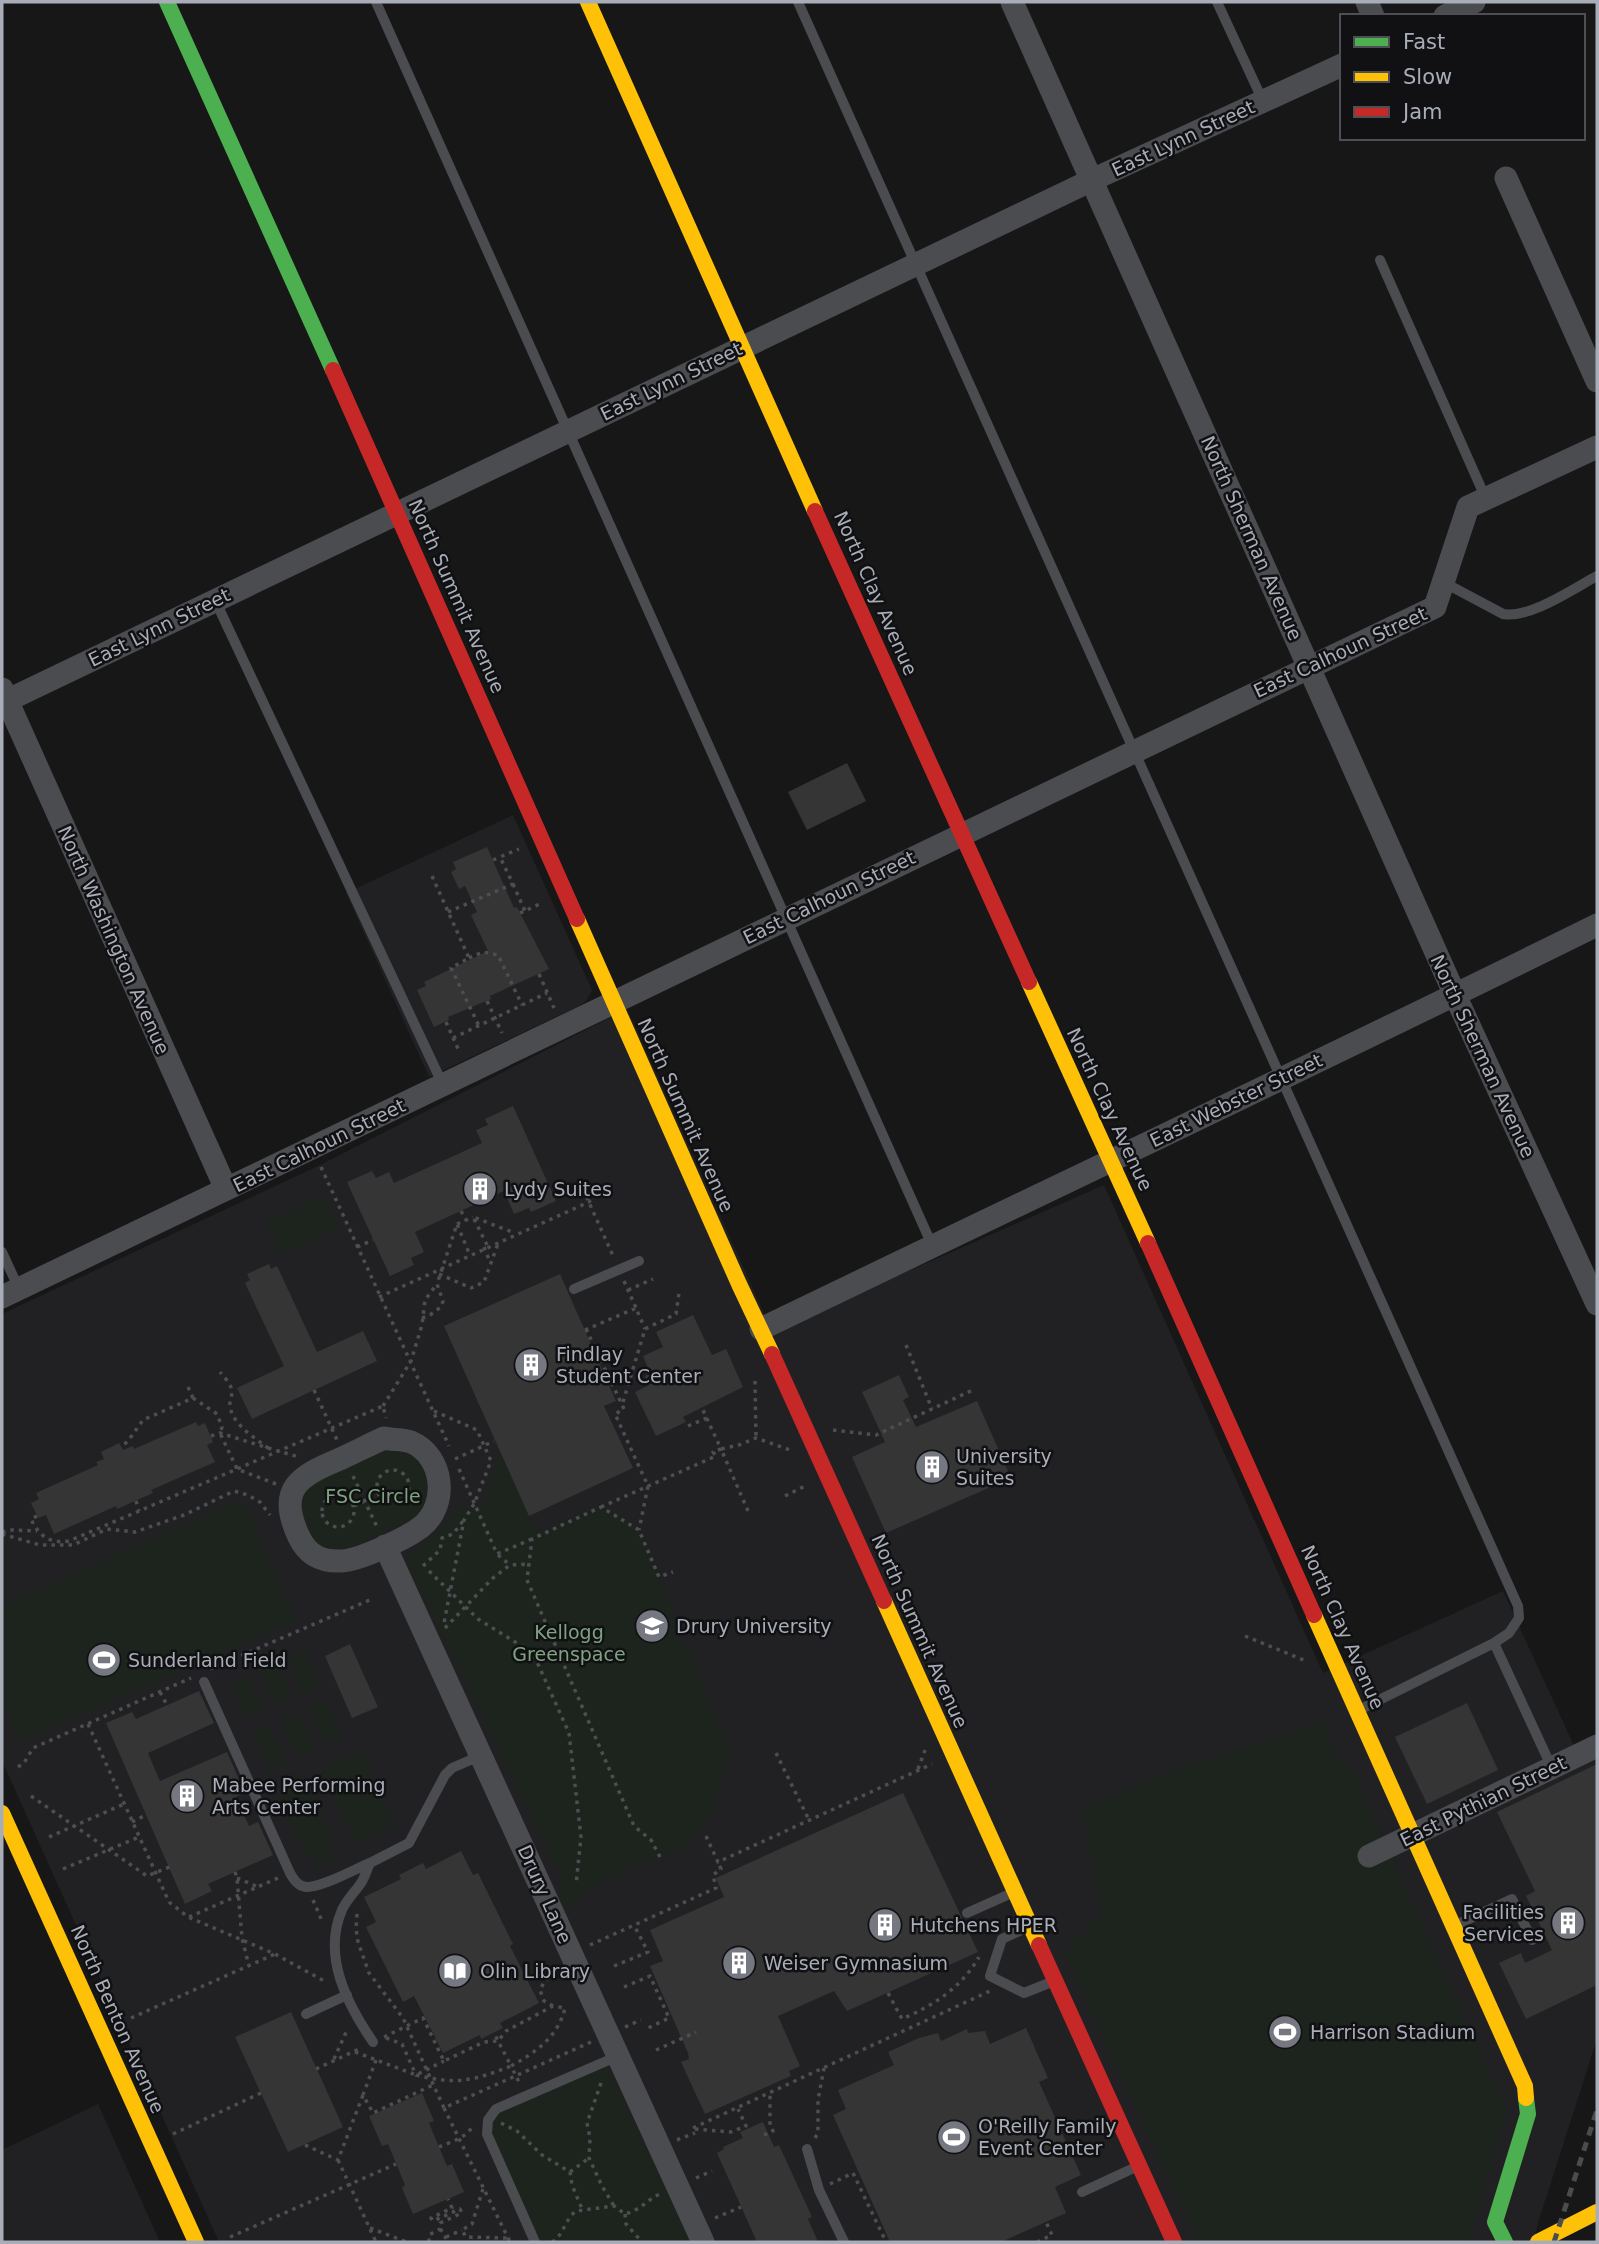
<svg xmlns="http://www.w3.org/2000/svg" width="1599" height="2244" font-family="'DejaVu Sans',sans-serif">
  <rect width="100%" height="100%" fill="#171717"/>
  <path fill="#212123" d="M513,815L592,990L586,1001L577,1007L429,1077L346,893Z
    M627,1009L772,1331L1104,1185L1323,1673L1503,1591L1575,1748L1597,1738V2039L1538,2223L1534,2242H219L2,1761V1314L320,1165Z
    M98,2104L160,2242H2V2150Z"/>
  <path fill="#1d241e" d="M323,1196L338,1228L281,1254L266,1222Z
    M402,1448L423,1462L432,1489L423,1510L412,1520L347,1549H332L316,1545L305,1534L300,1499L315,1479L388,1449Z
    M500,1454L539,1533L599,1505L639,1530L676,1615L680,1643L690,1647L698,1663L696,1672L731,1749L713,1811L691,1843L660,1857L649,1859L606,1880L581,1896L571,1909L559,1902L560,1866L551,1857L404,1558L442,1528L457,1506H483Z
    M232,1504L246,1506L296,1621L20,1741L2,1700V1606Z
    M304,1651L319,1686L303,1693L288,1658Z
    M276,1663L291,1698L275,1705L260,1670Z
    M248,1676L263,1711L247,1717L232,1683Z
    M326,1702L342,1737L326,1744L310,1709Z
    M298,1715L313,1749L297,1756L282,1722Z
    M1321,1722L1341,1763L1351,1767L1507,2112L1468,2242H1198L1063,1952L1103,1914L1082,1810L1163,1773Z
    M270,1727L285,1761L269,1768L254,1734Z
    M362,1750L395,1825L355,1842L322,1768Z
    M296,1774L300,1784L307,1782L334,1844L328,1847L333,1858L317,1865L312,1854L306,1856L278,1794L284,1791L280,1781Z
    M605,2061L690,2242H535L487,2134L496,2109Z"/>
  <path fill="#353536" d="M847,763L866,801L807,830L788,792Z
    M487,847L514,908L517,907L549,969L490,996L491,999L448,1017L449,1020L434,1027L417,990L426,986L424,982L488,951L471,915L477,912L465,886L459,889L451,872L456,869L453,862Z
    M513,1106L556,1201L531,1212L529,1208L514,1214L504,1191L415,1232L424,1252L411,1258L414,1265L390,1276L347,1182L372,1171L376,1178L389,1172L394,1183L482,1143L476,1130L488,1125L485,1119Z
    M269,1264L271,1269L277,1266L317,1352L363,1331L377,1361L252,1419L237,1388L284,1366L245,1283L250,1280L247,1274Z
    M560,1274L616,1401L604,1406L633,1468L529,1516L444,1326Z
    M693,1315L712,1355L726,1349L743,1387L683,1417L686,1422L656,1436L635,1392L649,1385L645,1376L650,1373L643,1356L663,1347L656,1332Z
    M899,1375L909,1397L903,1400L916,1427L977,1401L1011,1478L886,1533L852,1457L885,1442L862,1392Z
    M196,1422L198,1426L205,1423L213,1442L207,1445L215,1462L151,1490L153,1493L117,1509L116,1506L54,1534L46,1515L38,1518L31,1503L39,1499L36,1493L98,1465L96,1462L104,1459L101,1452L119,1443L123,1450L133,1446L134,1449Z
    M350,1644L378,1707L352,1718L325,1656Z
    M199,1691L214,1723L148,1753L160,1781L227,1752L245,1793L236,1797L249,1826L258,1822L273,1855L208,1884L212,1891L185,1904L106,1723L132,1712L136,1719Z
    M1467,1703L1498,1770L1427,1804L1395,1737Z
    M1597,1764V1985L1526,2019L1499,1963L1521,1953L1525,1963L1552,1950L1526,1896L1535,1891L1497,1812Z
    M903,1793L978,1952L847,2011L834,1991L778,2016L800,2066L789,2071L791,2076L705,2114L681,2062L689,2059L688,2053L650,1966L663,1961L650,1930L724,1897L716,1878Z
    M461,1851L473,1875L478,1873L513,1944L510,1946L539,2003L500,2023L503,2028L481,2039L480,2035L443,2053L414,1996L403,2002L366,1927L376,1922L364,1897L401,1879L399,1875L423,1863L426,1869Z
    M291,2012L343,2127L288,2152L235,2037Z
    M1026,2028L1048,2078L1039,2082L1081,2175L1055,2187L1066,2213L1001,2242H890L833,2115L846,2109L838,2090L894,2065L888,2052L919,2038L938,2033L941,2041L967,2029L968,2033L985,2031L990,2044Z
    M422,2093L434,2121L429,2123L447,2166L452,2164L464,2192L413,2214L402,2188L405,2185L388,2144L382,2146L369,2116Z
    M763,2122L774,2147L779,2145L812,2217L808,2219L818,2242H757L717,2153L724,2149L723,2147L743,2138L740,2132Z"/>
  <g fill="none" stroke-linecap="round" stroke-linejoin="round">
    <path stroke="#4d4e52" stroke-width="3.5" stroke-dasharray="3.5 5" stroke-linecap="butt" d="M493,860L500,857
      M432,876L469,958L451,968L479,1026
      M513,884L525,911
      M448,912L513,884L500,857L519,849
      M520,913L542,903
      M469,958L483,952L498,955L522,1005
      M539,974L554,1008
      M487,1001L502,1033
      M446,1022L460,1053
      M453,1038L547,993
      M321,1167L449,1446
      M583,1189L614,1258
      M461,1211L466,1220
      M457,1224L473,1217
      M487,1245L473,1217L515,1233
      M357,1247L373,1240
      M484,1247L490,1262
      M439,1274L471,1288L484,1282L499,1241
      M624,1281L636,1308
      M628,1290L653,1279
      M379,1297L589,1202L604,1184
      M422,1318L430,1315L441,1307L443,1301L437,1284L457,1224L469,1253
      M586,1329L624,1409L615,1414L648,1486L639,1530
      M585,1330L636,1308L645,1329
      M906,1345L932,1409
      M755,1381L756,1438
      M188,1387L193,1398
      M314,1390L337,1440
      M623,1402L645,1329L676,1314L679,1293
      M383,1406L411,1361L422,1325L425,1300L437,1284
      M434,1411L477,1430L491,1461L474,1504L464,1520L444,1623
      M688,1426L707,1418
      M833,1430L876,1435L975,1389
      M211,1436L220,1433L268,1448C254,1437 234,1426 230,1407C229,1402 232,1397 232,1391C231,1384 224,1377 220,1372
      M268,1448L299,1457
      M455,1459L494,1441
      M459,1469L497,1554L532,1539
      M377 1486a16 16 0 1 1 32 0a16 16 0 1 1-32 0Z
      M353,1476L378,1529
      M276,1484L237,1469L383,1406L386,1418
      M322 1511a16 16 0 1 1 32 0a16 16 0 1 1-32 0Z
      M785,1496L805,1486
      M136,1501L139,1511
      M354,1506L379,1494
      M601,1507L716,1456L713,1452L721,1449L702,1408
      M748,1511L721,1449L739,1445L756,1438L790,1450
      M37,1516L31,1519C39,1536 50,1544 69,1541L237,1469L220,1433L222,1427L217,1414L193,1398L143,1420L128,1441L121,1447
      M2,1532L12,1530L37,1531
      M2,1534L40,1545H73L107,1529L135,1532L184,1515L234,1491L248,1495L260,1502L270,1515
      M498,1555L510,1565
      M423,1566L440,1550L442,1538L453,1534L463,1521
      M429,1571L478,1619L533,1653L569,1733L581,1837L576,1885
      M445,1628L493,1578L510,1565L529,1564
      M1245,1636L1306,1661
      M210,1669L372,1599
      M160,1692L167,1705
      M88,1724L169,1902L188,1917L275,1954L326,1982
      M776,1753L809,1820
      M18,1767L24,1763L33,1748L191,1678
      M918,1769L925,1750
      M31,1796L147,1876L172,1866
      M132,1822L146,1815
      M706,1836L718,1862L932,1764
      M49,1837L124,1804
      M660,1857L651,1840L634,1826L527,1580L532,1539L601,1507L639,1530L659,1577L673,1572
      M63,1869L139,1837
      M235,1872L237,1878L242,1938L249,1966
      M237,1878L258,1887
      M313,1900L322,1921
      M357,1914L356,1929L358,1942L369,1973L403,2018L444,2108L591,2042
      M189,1917L278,1878
      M590,1945L716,1888L713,1875L721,1869L718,1862
      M614,1966L648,1952L634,1925
      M624,1987L650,1976L669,2018L646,2029
      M888,1993L902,2019C934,2005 961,1988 979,1957
      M553,2006L544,2001L540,1990L545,1980L560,1972
      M131,2018L275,1954
      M625,2027L641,2020
      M384,2037L423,2018L444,2061L484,2042L498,2041L506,2031L553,2006L565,2008C558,2037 536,2052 511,2066L520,2084
      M386,2038L402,2044L416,2075C456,2085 473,2081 511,2066L494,2033
      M656,2050L696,2032
      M355,2052L416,2075L444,2061
      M334,2059L348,2028
      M376,2060L363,2095L373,2113L433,2085
      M316,2069L361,2048
      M601,2083L587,2123L590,2138L589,2158L602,2186L614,2206
      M444,2108L510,2242
      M501,2123L517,2131L542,2155L570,2172L572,2185L582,2209
      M693,2128L990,1991
      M695,2129L731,2132L746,2126L738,2109
      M173,2134L261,2093
      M764,2135L773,2131L770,2126V2094
      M815,2138L818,2133V2100L824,2068
      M677,2140L695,2133
      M305,2145L338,2160L363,2095
      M439,2147C450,2142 466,2138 472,2127
      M338,2160L376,2242
      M570,2172L589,2158
      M696,2178L712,2171
      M830,2184L853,2173L886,2242
      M483,2189L472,2224L462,2230L466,2237L508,2238
      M625,2214L626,2224L642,2242
      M715,2218L741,2207
      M370,2228L407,2242
      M440,2229L444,2233L447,2242
      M230,2237L396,2164
      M446,2237L462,2230
      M429,2242V2235L440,2229V2223L462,2213L460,2209L433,2221L431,2218L452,2208L448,2199
      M552,2242C564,2235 565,2219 576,2211L614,2206L625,2214C643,2209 646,2200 660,2194
      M1037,2242L1052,2235L1046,2222"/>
    <path stroke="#4b4c50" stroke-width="10" d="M376,2C560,417 749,829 932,1245
      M798,2L1518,1606L1519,1618L1509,1633L1494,1643L1359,1710
      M1217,2L1263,101
      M1380,260L1486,499
      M1443,582L1503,614C1529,619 1573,589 1597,576
      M215,600L443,1085
      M2,1252L19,1289
      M574,1289L639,1261
      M1494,1643L1552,1768
      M204,1682L290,1873C294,1880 298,1886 306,1887C321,1888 355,1869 370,1863
      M967,1913L1012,1893
      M1456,1925L1512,1899L1532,1940
      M1028,1927L1002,1939L990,1976L1024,1993L1054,1981
      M306,2014L347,1995
      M373,2042C347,2004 322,1956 342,1910C347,1899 355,1892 361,1883C365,1877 367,1869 370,1863L409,1843L445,1775L452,1768L482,1755
      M807,2149L819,2190L844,2242
      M1082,2192L1136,2167
      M535,2242L487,2134L488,2120L496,2109L618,2056"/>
    <path stroke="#4b4c50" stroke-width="23" d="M1012,2L1455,995L1597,1304
      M1367,2L1373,16
      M1445,16L1474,2
      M1506,178L1597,381
      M2,689L226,1189
      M2,703L1092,180L1342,65
      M2,1297L1435,607L1468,507L1597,447
      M761,1329C1040,1194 1320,1062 1597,925
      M384,1438C392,1440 403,1439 411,1442C444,1456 449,1505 421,1527C407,1538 360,1560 342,1561C322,1562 308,1556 299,1537C276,1489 299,1476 340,1459C355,1452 369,1445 384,1438Z
      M385,1546L703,2242
      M1369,1856L1597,1746"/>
    <path stroke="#4caf50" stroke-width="16" d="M167,2L333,370
      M1505,2242L1495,2222L1528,2114L1526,2098"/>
    <path stroke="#ffc107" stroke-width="16" d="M588,2L815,511
      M577,919L739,1284L772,1354
      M1029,982L1148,1243
      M884,1601L1039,1945
      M1314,1615L1525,2086L1526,2098
      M2,1813L196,2242
      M1538,2242L1597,2212"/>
    <path stroke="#c62828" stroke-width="16" d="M333,370L577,919
      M815,511L1029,982
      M1148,1243L1314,1615
      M772,1354L884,1601
      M1039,1945L1174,2242"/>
    <path stroke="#4b4c4f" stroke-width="5" stroke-dasharray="9 7" stroke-linecap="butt" d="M1554,2242L1597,2110"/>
  </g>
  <defs>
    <g id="building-disc" transform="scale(1.75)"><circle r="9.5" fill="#757880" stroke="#111113"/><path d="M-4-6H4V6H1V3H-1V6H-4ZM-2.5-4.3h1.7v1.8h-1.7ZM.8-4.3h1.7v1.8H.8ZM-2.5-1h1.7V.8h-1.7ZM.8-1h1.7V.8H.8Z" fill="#fff"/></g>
    <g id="university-disc" transform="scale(1.75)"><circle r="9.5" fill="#757880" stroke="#111113"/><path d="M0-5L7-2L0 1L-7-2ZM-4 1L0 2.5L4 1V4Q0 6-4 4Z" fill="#fff"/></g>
    <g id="stadium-disc" transform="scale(1.75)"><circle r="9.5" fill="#757880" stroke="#111113"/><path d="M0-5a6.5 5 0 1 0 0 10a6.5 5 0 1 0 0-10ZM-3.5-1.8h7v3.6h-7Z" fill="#fff"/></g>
    <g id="library-disc" transform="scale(1.75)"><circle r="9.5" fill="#757880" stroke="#111113"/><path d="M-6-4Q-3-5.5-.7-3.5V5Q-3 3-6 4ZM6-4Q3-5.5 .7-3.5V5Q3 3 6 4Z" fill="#fff"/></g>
  </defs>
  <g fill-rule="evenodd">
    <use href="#building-disc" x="480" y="1189"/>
    <use href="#building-disc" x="531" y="1365"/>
    <use href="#building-disc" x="932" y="1467"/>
    <use href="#university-disc" x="652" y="1626"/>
    <use href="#stadium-disc" x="104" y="1660"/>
    <use href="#building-disc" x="187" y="1796"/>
    <use href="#building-disc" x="1568" y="1923"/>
    <use href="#building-disc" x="885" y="1925"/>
    <use href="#building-disc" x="739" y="1963"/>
    <use href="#library-disc" x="455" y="1971"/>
    <use href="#stadium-disc" x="1285" y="2032"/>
    <use href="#stadium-disc" x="954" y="2137"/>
  </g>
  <g text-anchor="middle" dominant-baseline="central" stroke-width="5" stroke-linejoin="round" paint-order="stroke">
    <g font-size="19" fill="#a8adb8" stroke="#111113">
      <text transform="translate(1183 138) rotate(-25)">East Lynn Street</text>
      <text transform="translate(671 381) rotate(-26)">East Lynn Street</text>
      <text transform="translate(1252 538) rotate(66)">North Sherman Avenue</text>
      <text transform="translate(876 593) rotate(66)">North Clay Avenue</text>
      <text transform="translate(457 596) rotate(66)">North Summit Avenue</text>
      <text transform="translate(159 627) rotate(-26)">East Lynn Street</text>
      <text transform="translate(1340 652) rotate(-25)">East Calhoun Street</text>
      <text transform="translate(829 897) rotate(-26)">East Calhoun Street</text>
      <text transform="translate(114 940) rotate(66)">North Washington Avenue</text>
      <text transform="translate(1483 1056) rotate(65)">North Sherman Avenue</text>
      <text transform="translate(1236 1100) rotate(-26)">East Webster Street</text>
      <text transform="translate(1110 1109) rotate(65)">North Clay Avenue</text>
      <text transform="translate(686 1115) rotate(66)">North Summit Avenue</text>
      <text transform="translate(319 1145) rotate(-26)">East Calhoun Street</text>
      <text transform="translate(1343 1627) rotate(66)">North Clay Avenue</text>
      <text transform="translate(920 1631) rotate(66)">North Summit Avenue</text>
      <text transform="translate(1483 1801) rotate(-26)">East Pythian Street</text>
      <text transform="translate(545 1894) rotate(66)">Drury Lane</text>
      <text transform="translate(118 2019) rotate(66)">North Benton Avenue</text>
    </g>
    <g font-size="19" fill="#a8adb8" stroke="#111113" text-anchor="start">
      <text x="504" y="1189">Lydy Suites</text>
      <text x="556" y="1354">Findlay<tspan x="556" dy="22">Student Center</tspan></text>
      <text x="956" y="1456">University<tspan x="956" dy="22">Suites</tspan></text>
      <text x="676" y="1626">Drury University</text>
      <text x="128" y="1660">Sunderland Field</text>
      <text x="212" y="1785">Mabee Performing<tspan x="212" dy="22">Arts Center</tspan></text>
      <text x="1544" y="1912" text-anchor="end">Facilities<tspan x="1544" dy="22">Services</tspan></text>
      <text x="910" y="1925">Hutchens HPER</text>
      <text x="764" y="1963">Weiser Gymnasium</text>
      <text x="480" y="1971">Olin Library</text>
      <text x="1310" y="2032">Harrison Stadium</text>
      <text x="978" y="2126">O'Reilly Family<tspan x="978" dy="22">Event Center</tspan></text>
    </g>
    <g font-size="19" fill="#7fa381" stroke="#111113">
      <text x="373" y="1496">FSC Circle</text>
      <text x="569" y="1632">Kellogg<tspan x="569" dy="22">Greenspace</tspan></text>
    </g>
  </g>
  <rect width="1599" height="2244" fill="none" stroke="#a8adb8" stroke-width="7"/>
  <rect x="1340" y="14" width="245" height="126" fill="#111113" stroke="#4d4f55" stroke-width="2"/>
  <rect x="1354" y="37" width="35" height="10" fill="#4caf50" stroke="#4d4f55" stroke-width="2"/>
  <text x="1403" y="49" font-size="21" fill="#a8adb8">Fast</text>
  <rect x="1354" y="72" width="35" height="10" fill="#ffc107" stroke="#4d4f55" stroke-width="2"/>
  <text x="1403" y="84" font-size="21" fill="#a8adb8">Slow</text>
  <rect x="1354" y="107" width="35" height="10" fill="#c62828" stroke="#4d4f55" stroke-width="2"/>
  <text x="1403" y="119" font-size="21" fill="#a8adb8">Jam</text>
</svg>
